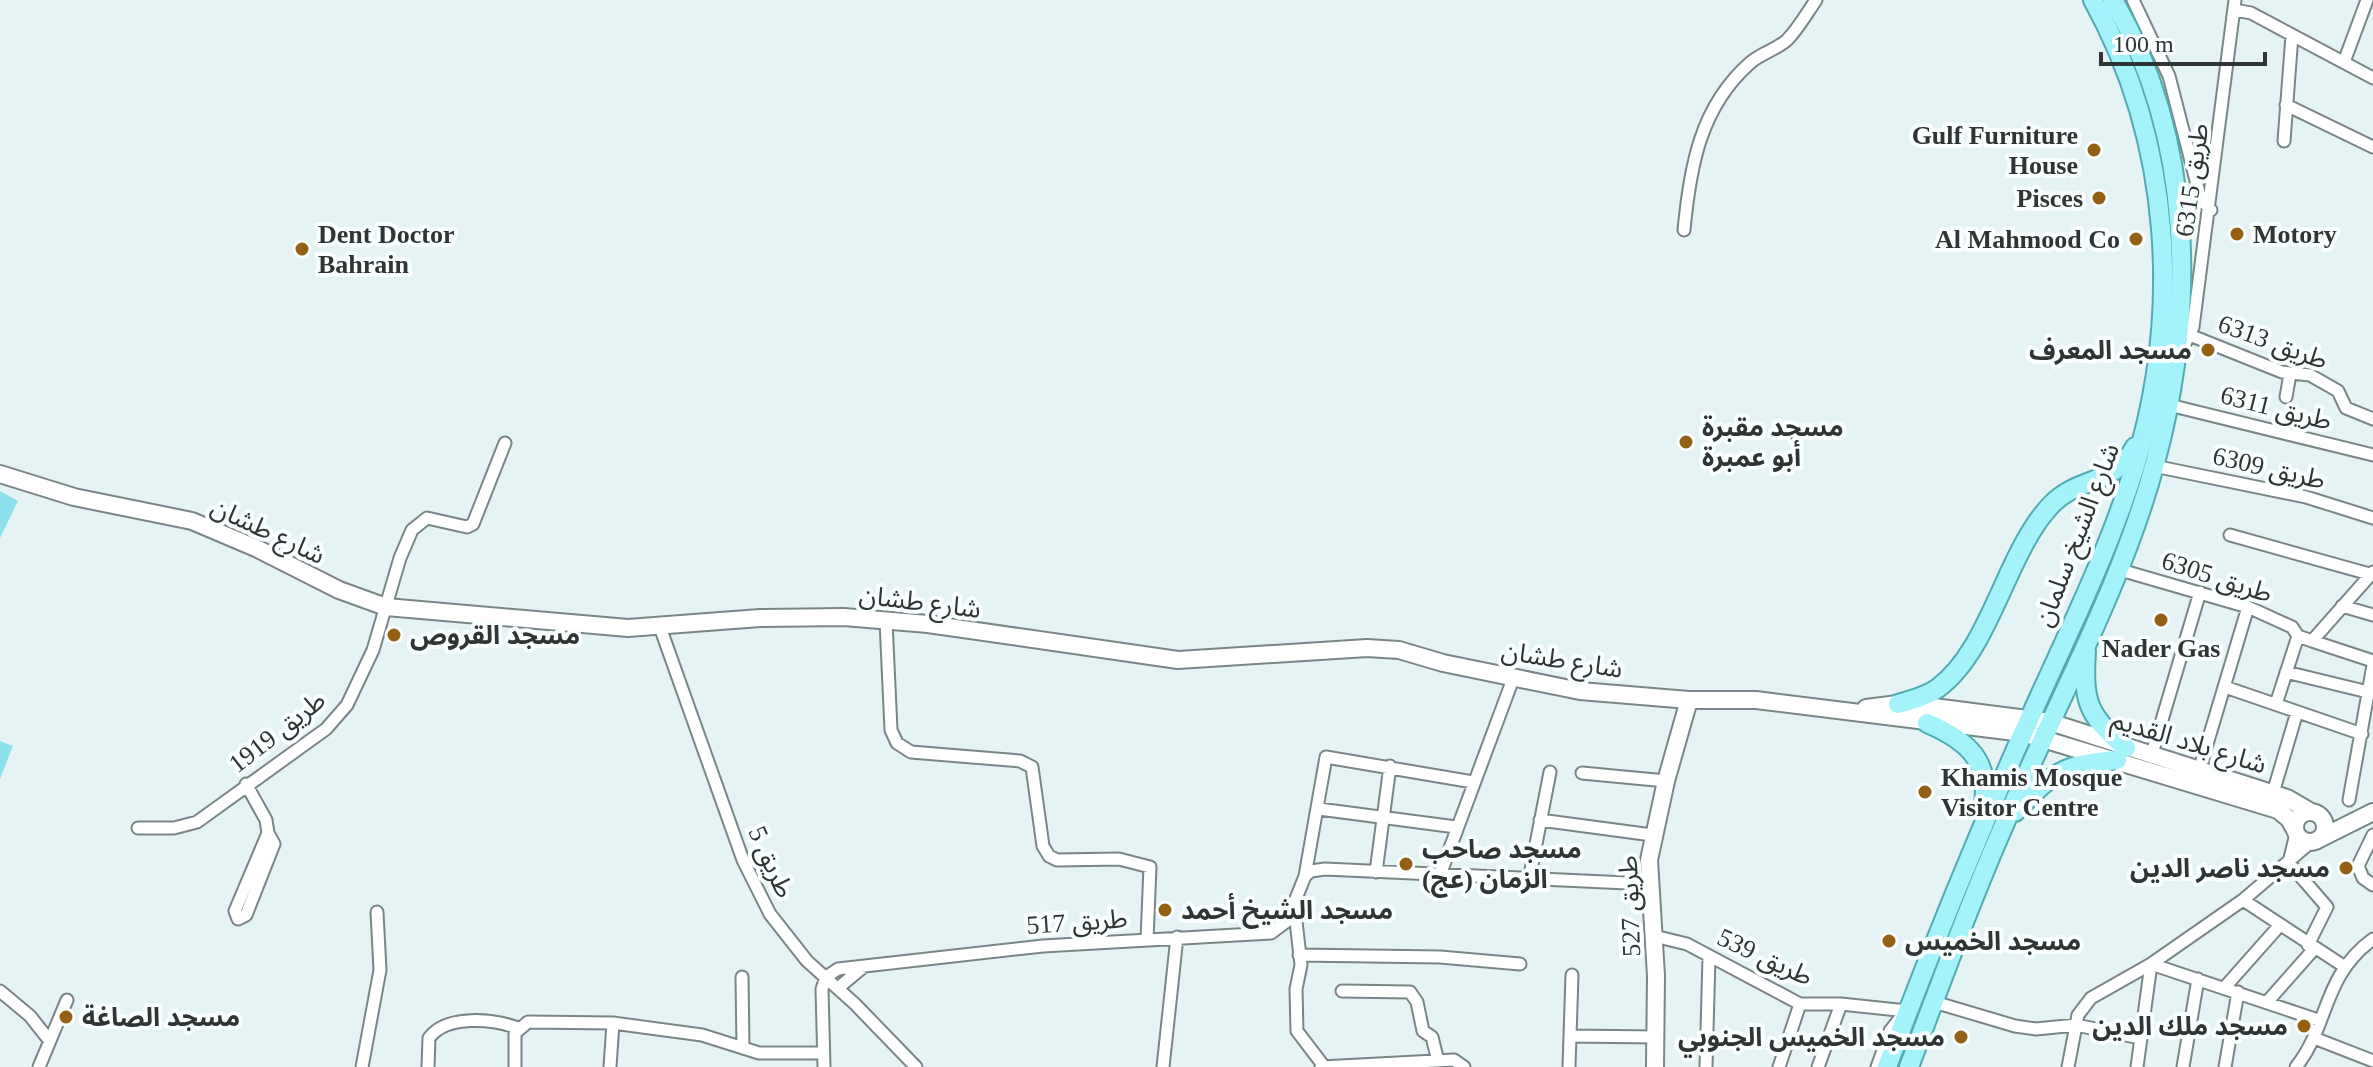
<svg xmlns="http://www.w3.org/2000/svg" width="2373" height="1067" font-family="'Times New Roman','Noto Sans Arabic',serif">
  <rect width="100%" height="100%" fill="#e6f3f4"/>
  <path fill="#8de1eb" d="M0,491L18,501L0,538Z
    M0,741L13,746L0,779Z"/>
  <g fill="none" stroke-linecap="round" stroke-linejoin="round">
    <g stroke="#7a8587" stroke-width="15">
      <path id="street" d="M2133,0L2169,76L2201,200L2211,210
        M2235,10L2251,13L2373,78
        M2344,62L2367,0
        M2286,105L2373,147
        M2284,141L2292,35
        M1684,230C1690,167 1700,107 1750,63C1761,53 1776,50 1787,40C1798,29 1807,13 1816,0
        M2192,336L2282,372L2310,375L2338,391L2346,408L2373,419
        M2177,360L2193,327L2235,0
        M2286,397L2290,374
        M2169,405L2373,455
        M2154,466L2306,497L2373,518
        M2230,535L2373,575
        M2117,569L2248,607L2292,627L2298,636L2312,641L2373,661
        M2342,606L2373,615
        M886,621L891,730L897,743L911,752L1020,761L1032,767L1043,846L1049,856L1057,860L1119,859L1150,867L1147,940
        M660,627L743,860L770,914L807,961L855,1004L916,1067
        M2312,641L2373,572
        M2286,672L2372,693
        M2225,687L2362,734
        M2276,704L2298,636
        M2151,757L2200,592
        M2199,771L2248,607
        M1582,773L1666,781
        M246,784L266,820L268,833L235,911L238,919L246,915L274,844L268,833
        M2273,793L2297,712
        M2349,800L2373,665
        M1319,809L1456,827
        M1540,820L1652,835
        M138,828H174L197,822L326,729L347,705L373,650L400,558L412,530L427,518L467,527L473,524L505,443
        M2373,835L2358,866L2363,878L2373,885
        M2289,862L2296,834
        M2289,863L2327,907L2308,945
        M1376,872L1390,766
        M1440,875L1513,679
        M1305,876L1311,871L1325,869L1649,884
        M1529,880L1550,772
        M2243,900L2345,967
        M1294,904L1301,965L1296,989L1297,1031L1323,1065
        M1654,936L1687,944L1800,1004H1841L1907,1011
        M1299,955L1440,957L1520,964
        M742,977L743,1048
        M2225,987L2280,925
        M838,988L862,968
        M0,991L30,1016L49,1040
        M1342,991L1410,992L1417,1002L1423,1031L1432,1037L1438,1061
        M2268,1001L2314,949
        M1934,1002L2015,1026L2036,1029L2076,1025L2140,1038
        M1571,1036L1656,1037
        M2314,1038L2373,1061
        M39,1067L67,1000
        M362,1067L380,970L377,912
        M428,1067L429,1038C447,1014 493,1019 518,1028
        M515,1067V1033L528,1022L613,1023L702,1035L759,1053H823
        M610,1067L613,1023
        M824,1067L822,989L826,977L838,969L1043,946L1271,933L1287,921L1305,876L1326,757L1473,782
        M1163,1067L1177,937
        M1321,1067L1454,1060L1464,1067
        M1569,1067L1572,975
        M1706,1067L1709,957
        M1779,1067L1800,1004
        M1818,1067L1841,1004
        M1877,1067L1890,1031L1901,1017
        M2068,1067L2078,1015L2091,998L2151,964L2243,900L2311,842
        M2137,1067L2151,964L2318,1020
        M2183,1067L2198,979
        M2225,1067L2238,992
        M2296,1067C2329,1026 2322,976 2373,939"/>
    </g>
    <g stroke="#7a8587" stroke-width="20">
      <path id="secondary" d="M0,474L74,497L192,521L258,549L339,590L386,607L628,628L760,618L844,617L928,624L1178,660L1367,648L1399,650L1443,663L1580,691L1689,700H1756L2023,733L2278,810L2289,819L2295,830
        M1866,708L1898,704L1926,706L2050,722L2287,798L2311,812
        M2295 827a15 15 0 1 1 30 0a15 15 0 1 1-30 0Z
        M2319,839L2373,812
        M1655,1067L1656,976L1649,860L1666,781L1689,700"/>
    </g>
    <g stroke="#53aab3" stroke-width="22">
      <path id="primary" d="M2086,651C2083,703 2087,714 2126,748
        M1898,704C1911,700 1926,697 1938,688C1991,649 2006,552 2051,505C2078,476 2113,487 2135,447
        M1927,723C1969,741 1992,762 1983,811
        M2015,812C2054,772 2061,765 2117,760
        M1887,1067C1929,954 1975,842 2024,731C2062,645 2106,559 2134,469C2182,314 2172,143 2093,0
        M1909,1067C1943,977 1976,886 2016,798C2064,689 2124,578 2155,463C2196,311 2194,139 2113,0"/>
    </g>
    <use href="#street" stroke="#fff" stroke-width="11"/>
    <use href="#secondary" stroke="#fff" stroke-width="16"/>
    <use href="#primary" stroke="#a4f2fa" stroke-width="18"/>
  </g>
  <g fill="#946114" stroke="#f9feff" stroke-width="3">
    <circle cx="2094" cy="150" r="8"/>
    <circle cx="2099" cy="198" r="8"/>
    <circle cx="2237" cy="234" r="8"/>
    <circle cx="2136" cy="239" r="8"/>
    <circle cx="302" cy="249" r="8"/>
    <circle cx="2208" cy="350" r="8"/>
    <circle cx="1686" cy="442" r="8"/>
    <circle cx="2161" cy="620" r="8"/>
    <circle cx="394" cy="635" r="8"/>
    <circle cx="1925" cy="792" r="8"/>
    <circle cx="1406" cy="864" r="8"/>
    <circle cx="2346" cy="868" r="8"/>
    <circle cx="1165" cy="910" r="8"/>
    <circle cx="1889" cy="941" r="8"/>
    <circle cx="66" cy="1017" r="8"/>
    <circle cx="2304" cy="1026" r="8"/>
    <circle cx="1961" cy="1037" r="8"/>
  </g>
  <g text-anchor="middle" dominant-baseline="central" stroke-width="8" stroke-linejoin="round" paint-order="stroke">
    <g font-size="26" font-weight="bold" fill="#2f3434" stroke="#f9feff" text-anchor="start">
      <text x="2078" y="135" text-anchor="end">Gulf Furniture<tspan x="2078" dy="30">House</tspan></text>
      <text x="2083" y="198" text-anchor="end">Pisces</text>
      <text x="318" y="234">Dent Doctor<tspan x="318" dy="30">Bahrain</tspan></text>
      <text x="2253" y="234">Motory</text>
      <text x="2120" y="239" text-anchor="end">Al Mahmood Co</text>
      <text x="2192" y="350" text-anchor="end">مسجد المعرف</text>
      <text x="1702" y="427">مسجد مقبرة<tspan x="1702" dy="30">أبو عمبرة</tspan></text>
      <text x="410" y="635">مسجد القروص</text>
      <text x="2161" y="648" text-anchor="middle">Nader Gas</text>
      <text x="1941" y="777">Khamis Mosque<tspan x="1941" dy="30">Visitor Centre</tspan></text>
      <text x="1422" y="849">مسجد صاحب<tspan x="1422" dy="30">الزمان (عج)</tspan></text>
      <text x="2330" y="868" text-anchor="end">مسجد ناصر الدين</text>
      <text x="1181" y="910">مسجد الشيخ أحمد</text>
      <text x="1905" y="941">مسجد الخميس</text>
      <text x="82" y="1017">مسجد الصاغة</text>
      <text x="2288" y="1026" text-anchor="end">مسجد ملك الدين</text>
      <text x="1945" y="1037" text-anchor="end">مسجد الخميس الجنوبي</text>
    </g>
    <g font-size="26" fill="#2f3434" stroke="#f9feff">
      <text transform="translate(2192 180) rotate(-82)">طريق 6315</text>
      <text transform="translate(2273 342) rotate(20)">طريق 6313</text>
      <text transform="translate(2276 408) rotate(14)">طريق 6311</text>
      <text transform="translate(2269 468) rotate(13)">طريق 6309</text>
      <text transform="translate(268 531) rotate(25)">شارع طشان</text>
      <text transform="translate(2077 535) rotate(-69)">شارع الشيخ سلمان</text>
      <text transform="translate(2217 577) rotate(18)">طريق 6305</text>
      <text transform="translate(920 602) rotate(7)">شارع طشان</text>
      <text transform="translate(1562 660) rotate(9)">شارع طشان</text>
      <text transform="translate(277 732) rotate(-38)">طريق 1919</text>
      <text transform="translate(2189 742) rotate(17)">شارع بلاد القديم</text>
      <text transform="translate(771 862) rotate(66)">طريق 5</text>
      <text transform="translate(1630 906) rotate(-92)">طريق 527</text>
      <text transform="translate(1077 922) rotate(-4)">طريق 517</text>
      <text transform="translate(1765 957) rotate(25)">طريق 539</text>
    </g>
  </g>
  <path d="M2101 52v12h164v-12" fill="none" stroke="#2f3434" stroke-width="4"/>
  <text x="2113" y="52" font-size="24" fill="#2f3434" stroke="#f9feff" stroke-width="6" paint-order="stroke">100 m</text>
</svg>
